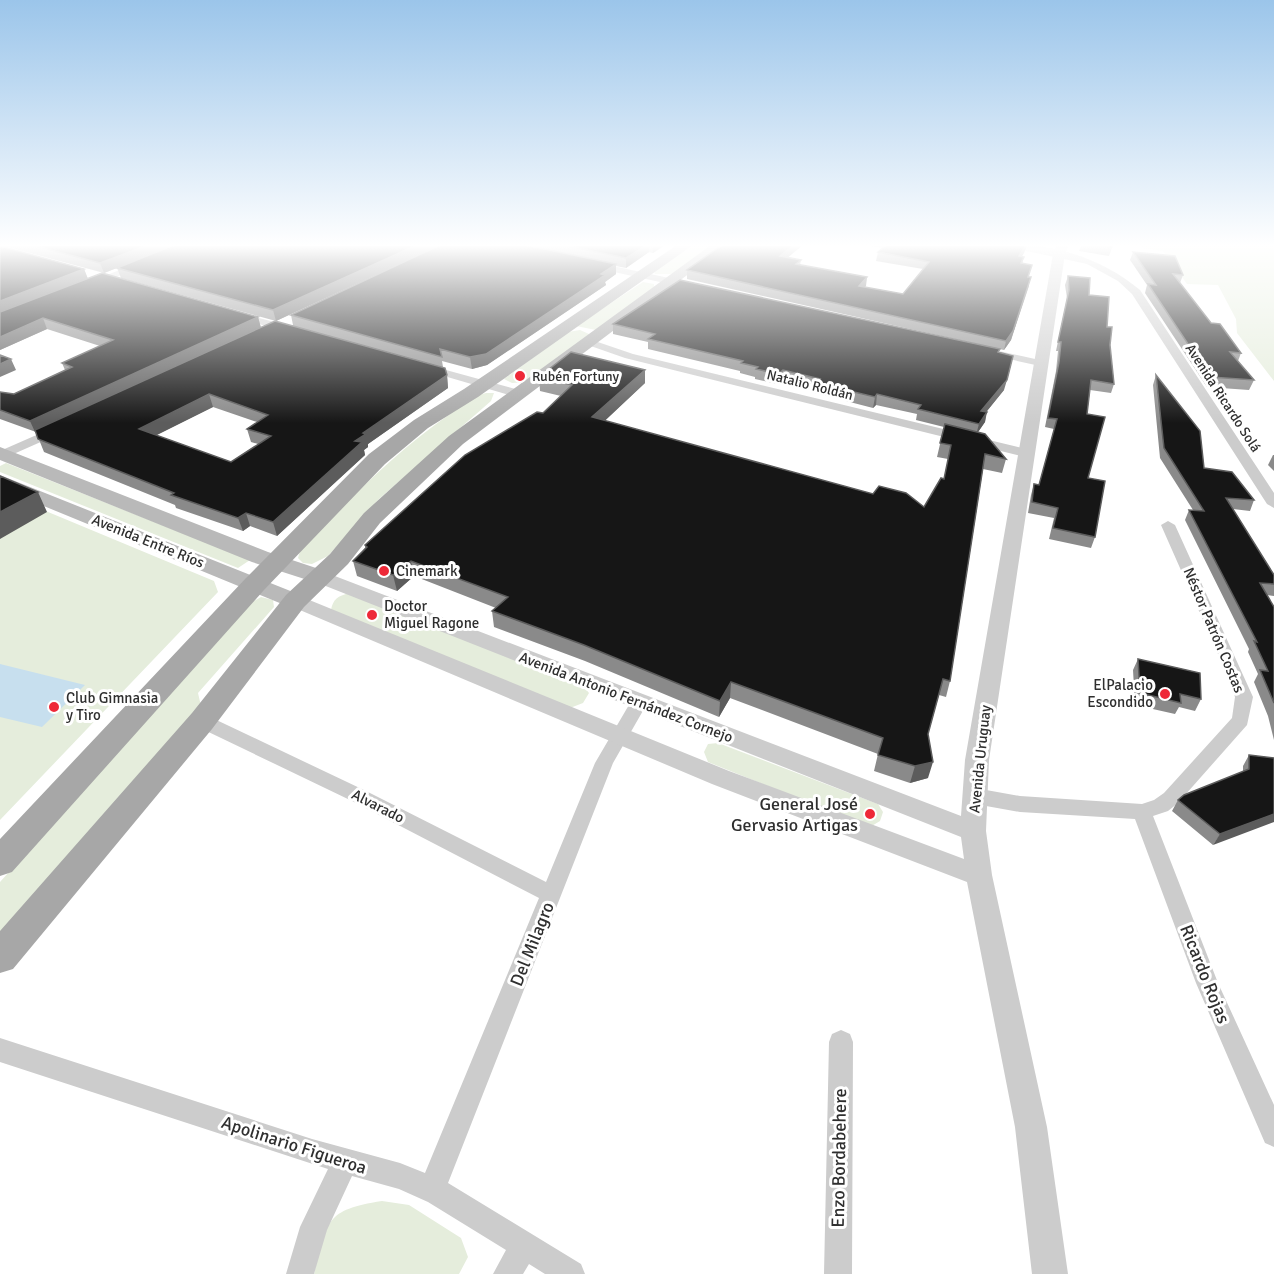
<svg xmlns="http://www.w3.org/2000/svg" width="1274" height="1274" font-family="Signika,sans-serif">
  <rect width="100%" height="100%" fill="#fff"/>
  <path fill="#e5eddc" d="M691,245H713L672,274H655L654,271Z
    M1142,245H1274V381L1237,333L1236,319L1218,285L1187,284L1163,251L1142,248Z
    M643,282L654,284V287L596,330L576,326Z
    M580,330L589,334L587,338L527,382L512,383L504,379L568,332Z
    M486,393H494L491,401L379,499L328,556L312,564L303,563L298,558L300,551C347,501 394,453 450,414C461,406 473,396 486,393Z
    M6,463L250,560L238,568L0,472V466Z
    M0,492L214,581L218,592L0,820Z
    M349,593L584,687L589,693L583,703L570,708L331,610C333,599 338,596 349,593Z
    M261,597L273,600L274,607L198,693L201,706L0,940V882L252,602Z
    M718,743L878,804L883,812L880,821L870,827L708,762L704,752L708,744Z
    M382,1201L409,1205L461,1238L468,1257L459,1274H314C328,1221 324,1210 382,1201Z"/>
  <path fill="#c7dfee" d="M0,664L85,685L42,727L0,717Z"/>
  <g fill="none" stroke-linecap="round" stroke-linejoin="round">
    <path fill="#ccc" fill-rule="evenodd" d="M999,245C1049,241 1102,258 1140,290L1274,493V508L1267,504L1132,294L1118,281L1087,264Z
      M139,262L144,265L142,267L93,286L85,284Z
      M594,262L683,281L688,284L683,287L591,267L589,265Z
      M239,313L294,327L295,329L290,332L235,318V314Z
      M589,339L633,354L1030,450L1032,453L1025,457L625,358L585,344V340Z
      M990,349L1044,361L1046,363L1040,366L986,354L984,352Z
      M424,364L523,391L525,394L519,398L420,369V365Z
      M57,426L63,430L61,433L0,460V451Z
      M1168,521L1175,525L1253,697L1247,725L1178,803L1168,811L1153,816L1218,983L1274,1105V1147L1265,1143L1196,983L1135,819L1020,812L975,804L968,801L965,796L968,791L975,788L1020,796L1142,804L1154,800L1164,793L1232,718L1235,697L1229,679L1161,525Z
      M639,696L645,698L648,702L613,763L448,1183L581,1264L585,1274H545L529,1264L523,1274H493L506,1250L428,1202L399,1189L352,1176L327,1230L314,1274H286L300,1227L328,1169L0,1062V1038L312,1139L400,1163L425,1173L539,898L352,801L196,726L193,721L196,716H208L366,791L546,882L595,763L633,698Z
      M841,1030L850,1034L853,1042L852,1274H824L829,1042L832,1034Z"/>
    <path fill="#ccc" fill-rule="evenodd" d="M1057,245H1069L1065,254L989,760L986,831L992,875L1047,1127L1068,1274H1032L1015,1127L967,882L712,784L288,605L285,601L288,597H302L729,771L964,859L961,837L313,581L310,577L313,573H327L961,816L965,760L1053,254Z"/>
    <path fill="#b9b9b9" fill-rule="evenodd" d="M0,447L268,552L328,572L331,577L328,582L320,584L252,562L0,460Z
      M0,475L303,596L307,601L303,606L295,608L287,606L0,488Z"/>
    <path fill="#a7a7a7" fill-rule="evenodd" d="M677,245H693L478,397L428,428L385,464L264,590L12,872L0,876V839L246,578L369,454L414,420L464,389Z
      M711,245H727L463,444L380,523L348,564L304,607L212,729L13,969L0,973V931L192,713L286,595L330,554L364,513L449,436Z"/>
  </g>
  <path fill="#8a8a8a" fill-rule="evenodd" d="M0,245H440L276,321L121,278L117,268L129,263L104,273Z
    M440,245H665L653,253L649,252L626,268L616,266V274L605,282L606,285L487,365L472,369L442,361L443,367L447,375L448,388L368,444V447L364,450L365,455L277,536L250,526L243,531L176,508L175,505L44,452L36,432L0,419V392L14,394L65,370L62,363L100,346L47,329L0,350V246L84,269L88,279L258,317L261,328L293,325L291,315ZM213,407L257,422L247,429L251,442L258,444L231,462L156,435Z
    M865,245H1027L1024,253L1022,256L1023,263L1029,277V286L1011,340L1004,350L687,279V270L788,257L801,260L800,265L867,277L865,287L903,294L923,269L876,261L878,252L883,248Z
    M1078,245H1113L1109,256L1079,251L1081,246Z
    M1133,252L1183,275L1180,283L1211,323L1241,353L1238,361L1254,380L1249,390L1207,387L1145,293L1147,285L1130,260Z
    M1068,276L1089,295L1107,327L1110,345L1114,384L1111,393L1090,390L1087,414L1088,478L1095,537L1091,548L1049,539L1054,518L1028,513L1031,495L1034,484L1039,485L1054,429L1045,427L1056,371L1058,351H1056L1067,298L1065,285Z
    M613,324L999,353L1004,390L986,412L985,422L978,432L1006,459L1002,473L983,469L950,681L946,697L939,695L928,734V778L910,783L874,771L878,754L730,698L719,717L585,661L494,627L492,611L496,608L414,576L397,591L357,576L353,561L365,548V545L543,413L561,396L540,391L539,377L645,370V383L604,421L873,494L924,507L944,479L948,459L937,457L944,427L916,420L917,414L876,405L873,408L815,393V388L782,380L777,384L755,379V377L740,373V371L648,349V342L613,334Z
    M1156,375L1204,468L1254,500L1250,511L1233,509L1274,575V596L1267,595L1274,607V740L1268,716L1254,682L1258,674L1248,652L1249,649L1185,520L1189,510H1193L1160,458L1153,385Z
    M1273,455H1274V471L1268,465Z
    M1138,659L1201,699L1195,711L1179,707L1175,714L1135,705L1133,670Z
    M1249,755L1274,758L1213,845L1172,811L1178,800L1243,772V766Z"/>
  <path fill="#5c5c5c" d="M148,245H176L104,273L100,263Z
    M417,245H440L276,321L273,310Z
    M647,245H650L649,252L626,268V258Z
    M653,245H665L653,253Z
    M794,245H803L780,264V256Z
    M1027,245L1024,253L1017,264L1019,256Z
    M616,264V274L605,282L606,285L487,365L472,369L470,357Z
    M84,269L88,279L0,314V301Z
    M867,277L866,286L858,294L859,286Z
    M1031,277L1011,340L1004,350L1006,341Z
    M258,317L261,328L35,432L30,421Z
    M43,318L47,329L0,350V337Z
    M11,359L16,370L0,377V364Z
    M645,370V383L593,432L592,417Z
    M783,370L782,380L777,384L778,374Z
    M447,375L448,388L368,444V447L364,450L365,455L277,536L273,522L363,433Z
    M1007,380L1004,390L979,421L981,411Z
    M209,394L213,407L143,442L139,429Z
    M877,394L876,405L873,408L875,397Z
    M987,412L985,422L976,435L979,424Z
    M38,492L47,512L0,539V512Z
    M246,513L250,526L243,531L238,518Z
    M411,561L414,576L397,591L393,575Z
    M731,682L730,698L719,717L720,701Z
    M933,762L928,778L910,783L915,766Z
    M1274,814V822L1213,845L1220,834Z"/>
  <path fill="#161616" stroke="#5c5c5c" stroke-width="1.5" fill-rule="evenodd" d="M32,245H148L100,263Z
    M174,245H417L273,310L117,268Z
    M440,245H525L616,264L601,274L605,275L486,354L470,357L440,349L442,357L291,315Z
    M563,245H647L626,258Z
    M722,245H794L780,256L801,260L796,264L867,277L859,286L903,294L929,262L878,252L886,245H1026L1019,256L1024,257L1021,263L1032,265L1028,277H1031L1013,331L1006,341L687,270Z
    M1095,245H1113L1112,247Z
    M0,246L84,269L0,301Z
    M1133,252L1175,256L1183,275L1173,274L1211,323L1220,324L1241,353L1230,352L1254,380L1210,377L1148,284L1156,285Z
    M102,273L258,317L30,421L0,410V392L14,394L72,367L62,363L113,340L43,318L0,337V312Z
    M1068,276L1090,278L1089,295L1109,297L1107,327H1112L1110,345L1114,384L1091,380L1087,414L1105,417L1088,478L1105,481L1095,537L1053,528L1058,508L1032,502L1034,484L1039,485L1057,419L1048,418L1059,362L1061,342H1058L1069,290Z
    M680,280L1000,349L998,352L1013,356L1007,380L981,411L987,412L979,424L918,409L921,405L877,394L875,397L816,383L820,379L783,370L778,374L756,369L758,367L741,363L743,361L648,339L655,334L613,324Z
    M275,321L445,368L447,375L363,433L366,434L355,441L362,442L273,522L246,513L238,518L171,495L174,493L38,439L35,430ZM209,394L268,415L247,429L271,436L231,462L139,429Z
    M571,352L645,370L592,417L873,494L879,486L906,493L924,507L941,478L944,479L951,445L940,443L945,424L985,434L1006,459L985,454L950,681L943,679L928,734L933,762L915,766L878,755L883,738L731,682L720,701L584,645L492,611L508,597L411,561L393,575L353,561L367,547L365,545L465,455L537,412L543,413L572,385L539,377Z
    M0,355L11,359L0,364Z
    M1156,375L1200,431L1204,468L1232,472L1254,500L1226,498L1274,575V584L1260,583L1274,607V703L1260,670L1268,671L1254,641L1257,642L1189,510L1204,511L1164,448Z
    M0,476L38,492L0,512Z
    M1138,659L1200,673L1201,699L1180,694L1181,703L1140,693Z
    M1249,755L1274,758V814L1220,834L1178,800L1184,795L1249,769Z"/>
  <linearGradient id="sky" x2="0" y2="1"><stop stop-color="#9bc5ea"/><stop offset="0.58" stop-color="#fff"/><stop offset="1" stop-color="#fff" stop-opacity="0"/></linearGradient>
  <rect width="1274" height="423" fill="url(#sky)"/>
  <g fill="#ee2938" stroke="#fff" stroke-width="2">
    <circle cx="520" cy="376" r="6"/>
    <circle cx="384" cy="571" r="6"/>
    <circle cx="372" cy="615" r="6"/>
    <circle cx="1165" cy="694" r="6"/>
    <circle cx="54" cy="707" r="6"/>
    <circle cx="870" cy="814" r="6"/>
  </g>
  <g text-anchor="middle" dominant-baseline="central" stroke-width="6" stroke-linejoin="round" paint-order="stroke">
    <g font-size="14" fill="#2f2f2f" stroke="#fff" text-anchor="start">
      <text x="532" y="376">Rubén Fortuny</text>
    </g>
    <g font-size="14" fill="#2f2f2f" stroke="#fff">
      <text transform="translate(810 385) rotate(14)">Natalio Roldán</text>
      <text transform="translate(1223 398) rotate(57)">Avenida Ricardo Solá</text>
    </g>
    <g font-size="15" fill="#2f2f2f" stroke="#fff">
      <text transform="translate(148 541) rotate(22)">Avenida Entre Ríos</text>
      <text transform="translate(1214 630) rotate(67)">Néstor Patrón Costas</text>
      <text transform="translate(626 697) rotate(21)">Avenida Antonio Fernández Cornejo</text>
      <text transform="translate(980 759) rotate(-84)">Avenida Uruguay</text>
      <text transform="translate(378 806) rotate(27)">Alvarado</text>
    </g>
    <g font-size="15" fill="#2f2f2f" stroke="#fff" text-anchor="start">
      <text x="396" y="571">Cinemark</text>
      <text x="384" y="606">Doctor<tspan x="384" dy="17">Miguel Ragone</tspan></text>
      <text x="1153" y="685" text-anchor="end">ElPalacio<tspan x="1153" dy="17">Escondido</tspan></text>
      <text x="66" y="698">Club Gimnasia<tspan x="66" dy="17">y Tiro</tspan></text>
    </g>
    <g font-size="18" fill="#2f2f2f" stroke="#fff" text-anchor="end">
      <text x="858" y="804">General José<tspan x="858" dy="21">Gervasio Artigas</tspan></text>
    </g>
    <g font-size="18" fill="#2f2f2f" stroke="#fff">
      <text transform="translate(532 944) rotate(-68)">Del Milagro</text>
      <text transform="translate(1205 974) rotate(68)">Ricardo Rojas</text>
      <text transform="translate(294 1145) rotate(18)">Apolinario Figueroa</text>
      <text transform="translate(839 1158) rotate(-89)">Enzo Bordabehere</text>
    </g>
  </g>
</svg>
